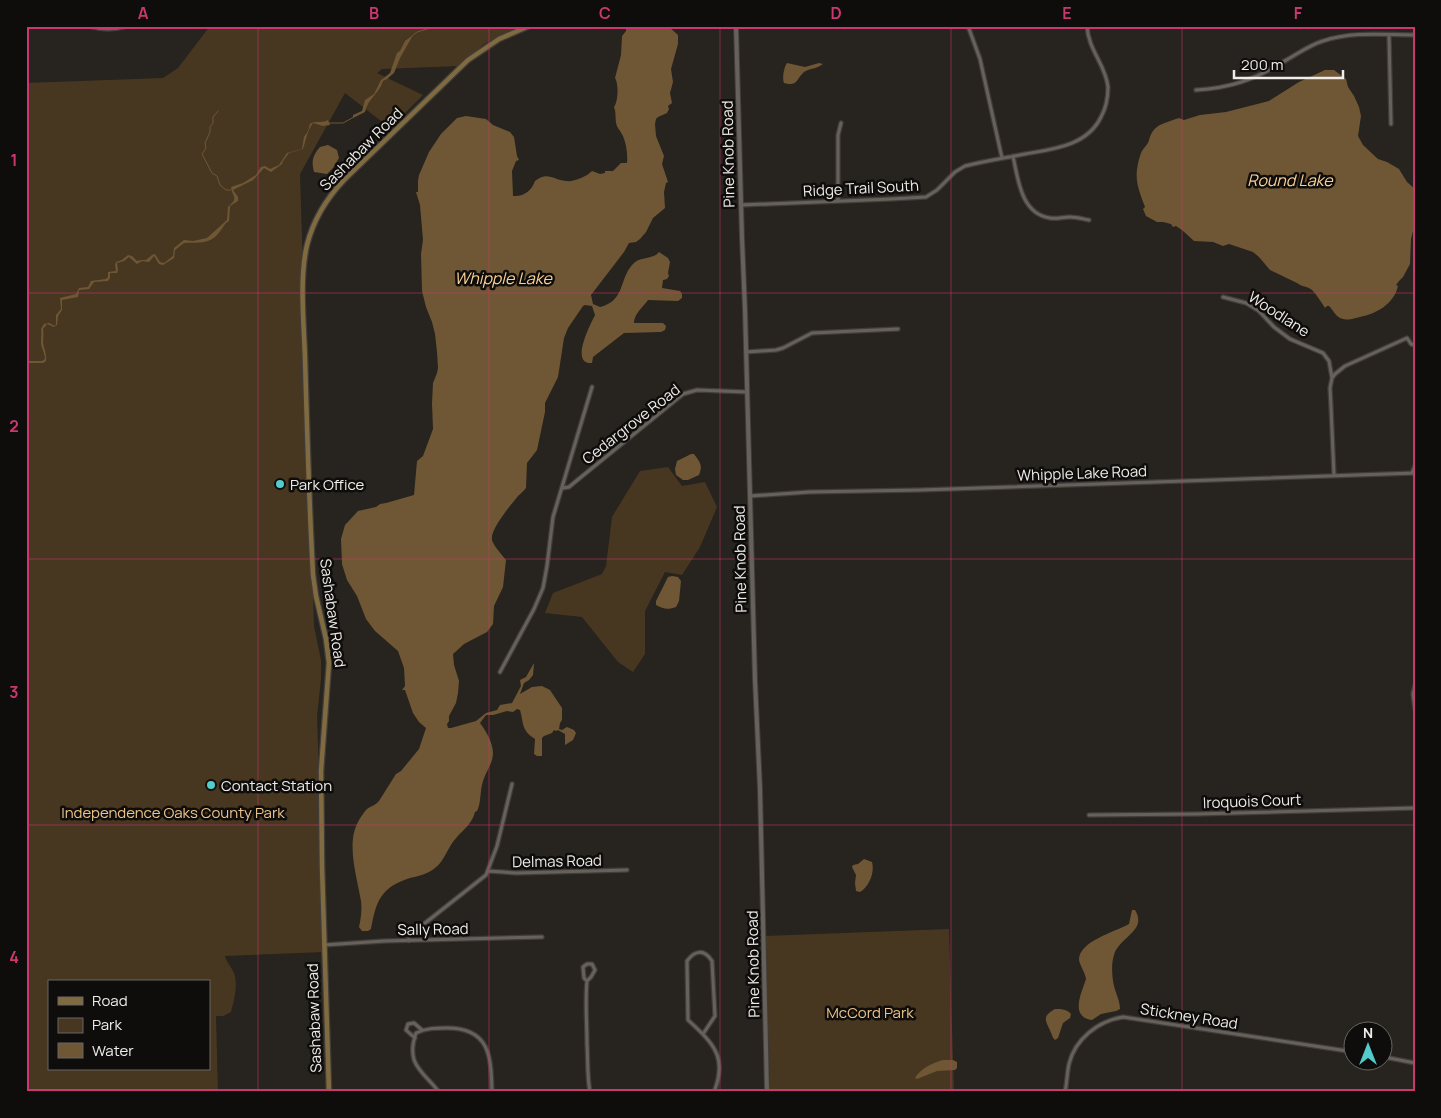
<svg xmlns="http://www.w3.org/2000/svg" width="1441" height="1118" font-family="Manrope,sans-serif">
  <rect width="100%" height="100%" fill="#27231e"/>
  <path fill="#483720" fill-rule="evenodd" d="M210,26H521L495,38L484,44L459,66L382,69L377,73L423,95L390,128L345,93L300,174L314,626L321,660V679L317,716L325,952L225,956C227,963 230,965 233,971C239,983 234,1000 231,1012L223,1016H216L218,1092H26V83L163,78L178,68ZM49,982H209V1069H49Z
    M668,467L682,486L705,482L717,507L700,547L682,575L665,572L645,611V654L633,672L618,662L582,617L545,613L553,593L602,574L606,566L612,517L640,471Z
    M949,929L954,1092H770L765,936Z"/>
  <path fill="#6f5735" d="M626,26H668L678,35V44L671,69L673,82L670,93L672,103L668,106L669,109L667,113L658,117L656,119L655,124L656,136L664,156L662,164L668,182L666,183L664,192L665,208L653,218L646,232L640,239L636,242L629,243L624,252L591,295L593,304L600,307C625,301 619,280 632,265C639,256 653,260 659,252L668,258L670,262L668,273L669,276L667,279L663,280L662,288L680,291L682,294V298L678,301L648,300C643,307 634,314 634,323H663L666,326L665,330L661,332L624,333L593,357L592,363C569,365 591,323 595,315L592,306L585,305L583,306L568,328L564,338L558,377L545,403V412L537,450L527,463L526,488C524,491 521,493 518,496C511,505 490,529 492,540C493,545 502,555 506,560L503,587L494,606L493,624L487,632L464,644L453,654L454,665L459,681L458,693L456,703L449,716V721L447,724L448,728H451L476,721L486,713L497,710L500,705L512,703L521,686L520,680L526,677L534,663L533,675L529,680L524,683L520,694L532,687L542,686L550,690L562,708V720L560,723L559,729L562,730L567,727L574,730L576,733L573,740L565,745V734L558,730L556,731L554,730L552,733L544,736L542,738V756H537L534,754L535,739C521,730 524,724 520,710L517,709L513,712L507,711L493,715H486L480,723C488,734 497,749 491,763C488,770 484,776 482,785C480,793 481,803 477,811L475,812C472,824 464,829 457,837C448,846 444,862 435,868C428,874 419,876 410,878C381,887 376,901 371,929L368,931H362L359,927C361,919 362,909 361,901C357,877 346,844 358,822C360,818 364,812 367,809C371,806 376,805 379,801L396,774L401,771L419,749L426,728L419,722L413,713L405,690H402L405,686L404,668L398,651L375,631L366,619L357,596L347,580L342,564L341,539L345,525L358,511L376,507L380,504L386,503L414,495L417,461L423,456L433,429L432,403L433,383L437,373L438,368L437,352L435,334L432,322L426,307L422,291L421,254L423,240L420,205L416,192H418V181L419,175L429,152L441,134L457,118L466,116L486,119L493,125L510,132L514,137L517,156L519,160L516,161L512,171L513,196C524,197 532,190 535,181C548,171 553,180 566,181C574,182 586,177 592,171L600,174L605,173V171H613L621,163H627C628,154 626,139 620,131C620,130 618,129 618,128C614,121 617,114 614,107C618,102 619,84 615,78L621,55L622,36L626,31Z
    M413,35L400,58L394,73L387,79L383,81C379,94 368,98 365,112L353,118V115L362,111L365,100L374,94L381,80L390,73L397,53L400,51L405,41Z
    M787,63L805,67L819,63L823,64C817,69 810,68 804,72C796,79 798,87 784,83C782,78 784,67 787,63Z
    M1325,70H1334L1346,79L1348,87L1354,96L1359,107L1361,116L1358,136L1363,145L1378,159L1387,162L1399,169L1407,182L1415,189V223L1411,239L1410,264L1403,277L1399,281L1396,285L1398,286C1394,304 1376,314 1360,317C1351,319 1349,321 1340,318C1335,315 1333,310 1329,306H1327L1325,308C1321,302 1317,295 1312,290C1307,286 1302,287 1297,283L1270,270L1259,257L1253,252L1229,244L1223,246L1213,242L1194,241L1182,230L1176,226L1173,227L1171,224L1163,222H1157L1146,216L1143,209L1145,207C1137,186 1133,176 1141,153C1143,148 1148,145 1149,140C1151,133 1154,128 1160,125C1166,122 1173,120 1179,118L1184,120L1200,115L1226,112L1269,101L1299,82Z
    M328,120L330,125L323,126L313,123C307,131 306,140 303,149L289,153L283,161L282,164L271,172L264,168L253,180L233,190L238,197V201L230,206L229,221C224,224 224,226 221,230C211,245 200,242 184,243L175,250L174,258L163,265L159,264L154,256L149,262L142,261L137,264L129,257L124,261L117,263L118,270L117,273H110V278L108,281L94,282L89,289L79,290L78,297L62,300V310L58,316L57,325L54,327L47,324L43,329C44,334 43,338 43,343C44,349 47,354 46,361L43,363H26L27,361H42L45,359C45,353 41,348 41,342C41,337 42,333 41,329L44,324L49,323L55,326L56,324V315L61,309L60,298L76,294L79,288L88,287L91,281L106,279L108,277V272L116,271L115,265L116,262L122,260L128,255L132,256L137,261L142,260H146L152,255L155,254L160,262L164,263L173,256L174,248L184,240L193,241L207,238L227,220L228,207C239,197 233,199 231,187L243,183L256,175L261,167L265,166L270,169L279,165L287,153L302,149L304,137L308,131L310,124C315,120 321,124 328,120Z
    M328,145L337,150L339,158L333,168L327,174L314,172C311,161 313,155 320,147Z
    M691,454H694C700,462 703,465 699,475L688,480H683L676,475L675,469L677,461Z
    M672,576L678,577L681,581L679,601L676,607C668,610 663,609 656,605V601L668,577Z
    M864,859L872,862C875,872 869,887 860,892L856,891L855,883L856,875L852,867L853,865L858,864Z
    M1132,910H1135C1148,931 1119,937 1114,955C1111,964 1112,977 1114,986C1116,994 1120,1001 1120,1009L1116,1011L1101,1014L1092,1020C1069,1017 1082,992 1086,979C1085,972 1080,966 1079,960C1079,941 1115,932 1129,924Z
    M1055,1009C1062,1009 1066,1009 1071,1014L1070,1018L1063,1023L1058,1038L1055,1040C1050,1034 1055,1041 1051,1033C1047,1022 1040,1017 1055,1009Z
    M943,1060H953L957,1062V1068L955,1070L937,1071L917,1079L915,1078C921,1068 932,1063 943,1060Z"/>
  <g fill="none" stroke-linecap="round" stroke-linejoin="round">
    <path stroke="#6f5735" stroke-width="1" d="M440,26L445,27L449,26
      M412,36L417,32L437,26
      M218,111L213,117V123L210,127V132L205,143L206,148L202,154L212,173L217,176L220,185L226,190H231
      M328,123H343L354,117"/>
    <g stroke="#413d3a" stroke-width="5.5">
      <path id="minor" d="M89,26C102,30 114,30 127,26
        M968,26L980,59L1002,158
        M1389,35L1391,124
        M1196,90C1230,88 1254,80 1283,62C1296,55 1309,45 1323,41C1353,31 1385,35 1415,35
        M1013,156C1018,179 1021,214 1050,218C1057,219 1063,217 1070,217C1076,217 1083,219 1089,220
        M838,200V135L841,123
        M741,205L891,199L926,197L937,190L955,172L965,166C985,161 1005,158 1025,154C1053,149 1087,146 1101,117C1106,108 1108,97 1108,87C1106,65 1088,50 1087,26
        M1223,297L1246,303L1259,311L1274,327L1290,339L1323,353L1329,361L1332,378
        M746,352L776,350L783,348L812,333L898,329
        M1412,473L1415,466
        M1334,475L1331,407L1330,388L1332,378L1335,374L1345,366L1407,338L1411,344L1415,345
        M563,488L569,487L575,482L683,394L697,390L747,392
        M750,496L809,492L920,490L1415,473
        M500,672L534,609L543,588L547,566L553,517L592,387
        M1415,686L1413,694L1415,709
        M1089,815L1197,814L1415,808
        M488,871L516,873L627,870
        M409,941V938L415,931L486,875L497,846L512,784
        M324,945L384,941L542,937
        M587,964H592L595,970L591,977L587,981L584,978L583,967Z
        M587,981C585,1002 587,1023 587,1044C588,1060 587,1076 590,1092
        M703,1034L715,1016L712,961C704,949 695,950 687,961L688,1020C713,1043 728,1057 714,1092
        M415,1038L406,1030L408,1024L414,1023L422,1030
        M1384,1057L1415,1063
        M439,1092C423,1071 405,1065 416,1033C426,1028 436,1028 447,1028C491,1028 491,1058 492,1092
        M1065,1092C1067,1083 1067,1073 1069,1064C1075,1039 1098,1021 1123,1017L1354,1052"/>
    </g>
    <g stroke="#413d3a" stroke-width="6">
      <path id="tertiary" d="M736,26L742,238L745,310L755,680L760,789L767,1092"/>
    </g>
    <g stroke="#413d3a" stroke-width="7">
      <path id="secondary" d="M329,1092L322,867L321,771L329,663L326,639L316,596L313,575C309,503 307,431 305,359C304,324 299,279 307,245C313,221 326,199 344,180L468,60L499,39L529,26"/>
    </g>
    <use href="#minor" stroke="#66615b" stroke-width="3"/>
    <use href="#tertiary" stroke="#66615b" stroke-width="4"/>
    <use href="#secondary" stroke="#806a40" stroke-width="4.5"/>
  </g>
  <path fill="none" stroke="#c93870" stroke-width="1" stroke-opacity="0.55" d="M258,26V1092M489,26V1092M720,26V1092M951,26V1092M1182,26V1092M26,293H1415M26,559H1415M26,825H1415"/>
  <g fill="#52cdcc" stroke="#0e0d0b" stroke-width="2">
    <circle cx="280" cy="484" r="5"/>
    <circle cx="211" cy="785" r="5"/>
  </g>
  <g text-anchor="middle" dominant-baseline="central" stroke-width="5" stroke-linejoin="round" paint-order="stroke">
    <g font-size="15" fill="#efece9" stroke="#0e0d0b">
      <text transform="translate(361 149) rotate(-45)">Sashabaw Road</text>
      <text transform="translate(728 154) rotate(-91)">Pine Knob Road</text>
      <text transform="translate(861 188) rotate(-3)">Ridge Trail South</text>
      <text transform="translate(1279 314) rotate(33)">Woodlane</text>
      <text transform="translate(631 424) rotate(-38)">Cedargrove Road</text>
      <text transform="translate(1082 473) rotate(-2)">Whipple Lake Road</text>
      <text transform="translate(740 559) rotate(-91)">Pine Knob Road</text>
      <text transform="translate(333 613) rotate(82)">Sashabaw Road</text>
      <text transform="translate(1252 801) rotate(-2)">Iroquois Court</text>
      <text transform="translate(557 861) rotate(-1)">Delmas Road</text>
      <text transform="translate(433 929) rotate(-1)">Sally Road</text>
      <text transform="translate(753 964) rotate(-91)">Pine Knob Road</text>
      <text transform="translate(1189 1016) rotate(9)">Stickney Road</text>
      <text transform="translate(314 1018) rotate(-92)">Sashabaw Road</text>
    </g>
    <g font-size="15" fill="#efece9" stroke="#0e0d0b" text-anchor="start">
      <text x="290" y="484">Park Office</text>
      <text x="221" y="785">Contact Station</text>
    </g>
    <g font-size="15" fill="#edc389" stroke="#0e0d0b">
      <text x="173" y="812">Independence Oaks County Park</text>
      <text x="870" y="1012">McCord Park</text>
    </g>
    <g font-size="16" font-style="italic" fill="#fcd196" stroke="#0e0d0b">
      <text x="1290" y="180">Round Lake</text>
      <text x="503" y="278">Whipple Lake</text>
    </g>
  </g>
  <rect width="1441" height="1118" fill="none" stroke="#0e0d0b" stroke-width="55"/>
  <rect x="48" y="980" width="162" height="90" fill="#0e0d0b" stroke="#686664"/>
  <rect x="58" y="997" width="25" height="8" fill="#806a40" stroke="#686664"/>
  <text x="92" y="1006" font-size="15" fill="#efece9">Road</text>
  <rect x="58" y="1018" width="25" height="15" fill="#483720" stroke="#686664"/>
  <text x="92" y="1030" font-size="15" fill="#efece9">Park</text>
  <rect x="58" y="1043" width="25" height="15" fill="#6f5735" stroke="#686664"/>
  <text x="92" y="1056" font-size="15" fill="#efece9">Water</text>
  <g transform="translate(1368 1046)"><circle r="24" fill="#0e0d0b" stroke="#686664"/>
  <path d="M0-4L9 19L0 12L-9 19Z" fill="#52cdcc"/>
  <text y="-8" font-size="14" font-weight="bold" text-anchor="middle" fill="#efece9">N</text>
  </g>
  <path d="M1234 70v8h109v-8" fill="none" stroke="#efece9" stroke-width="2.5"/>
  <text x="1241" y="70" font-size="15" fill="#efece9" stroke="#0e0d0b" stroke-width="4" paint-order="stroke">200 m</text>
  <rect x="28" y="28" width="1386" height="1062" fill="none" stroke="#c93870" stroke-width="2"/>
  <g font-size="16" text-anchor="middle" font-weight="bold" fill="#c93870">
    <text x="143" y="19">A</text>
    <text x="374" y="19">B</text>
    <text x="605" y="19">C</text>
    <text x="836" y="19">D</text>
    <text x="1067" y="19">E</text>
    <text x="1298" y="19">F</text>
    <text x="14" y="166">1</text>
    <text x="14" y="432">2</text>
    <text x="14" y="698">3</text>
    <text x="14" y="963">4</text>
  </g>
</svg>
